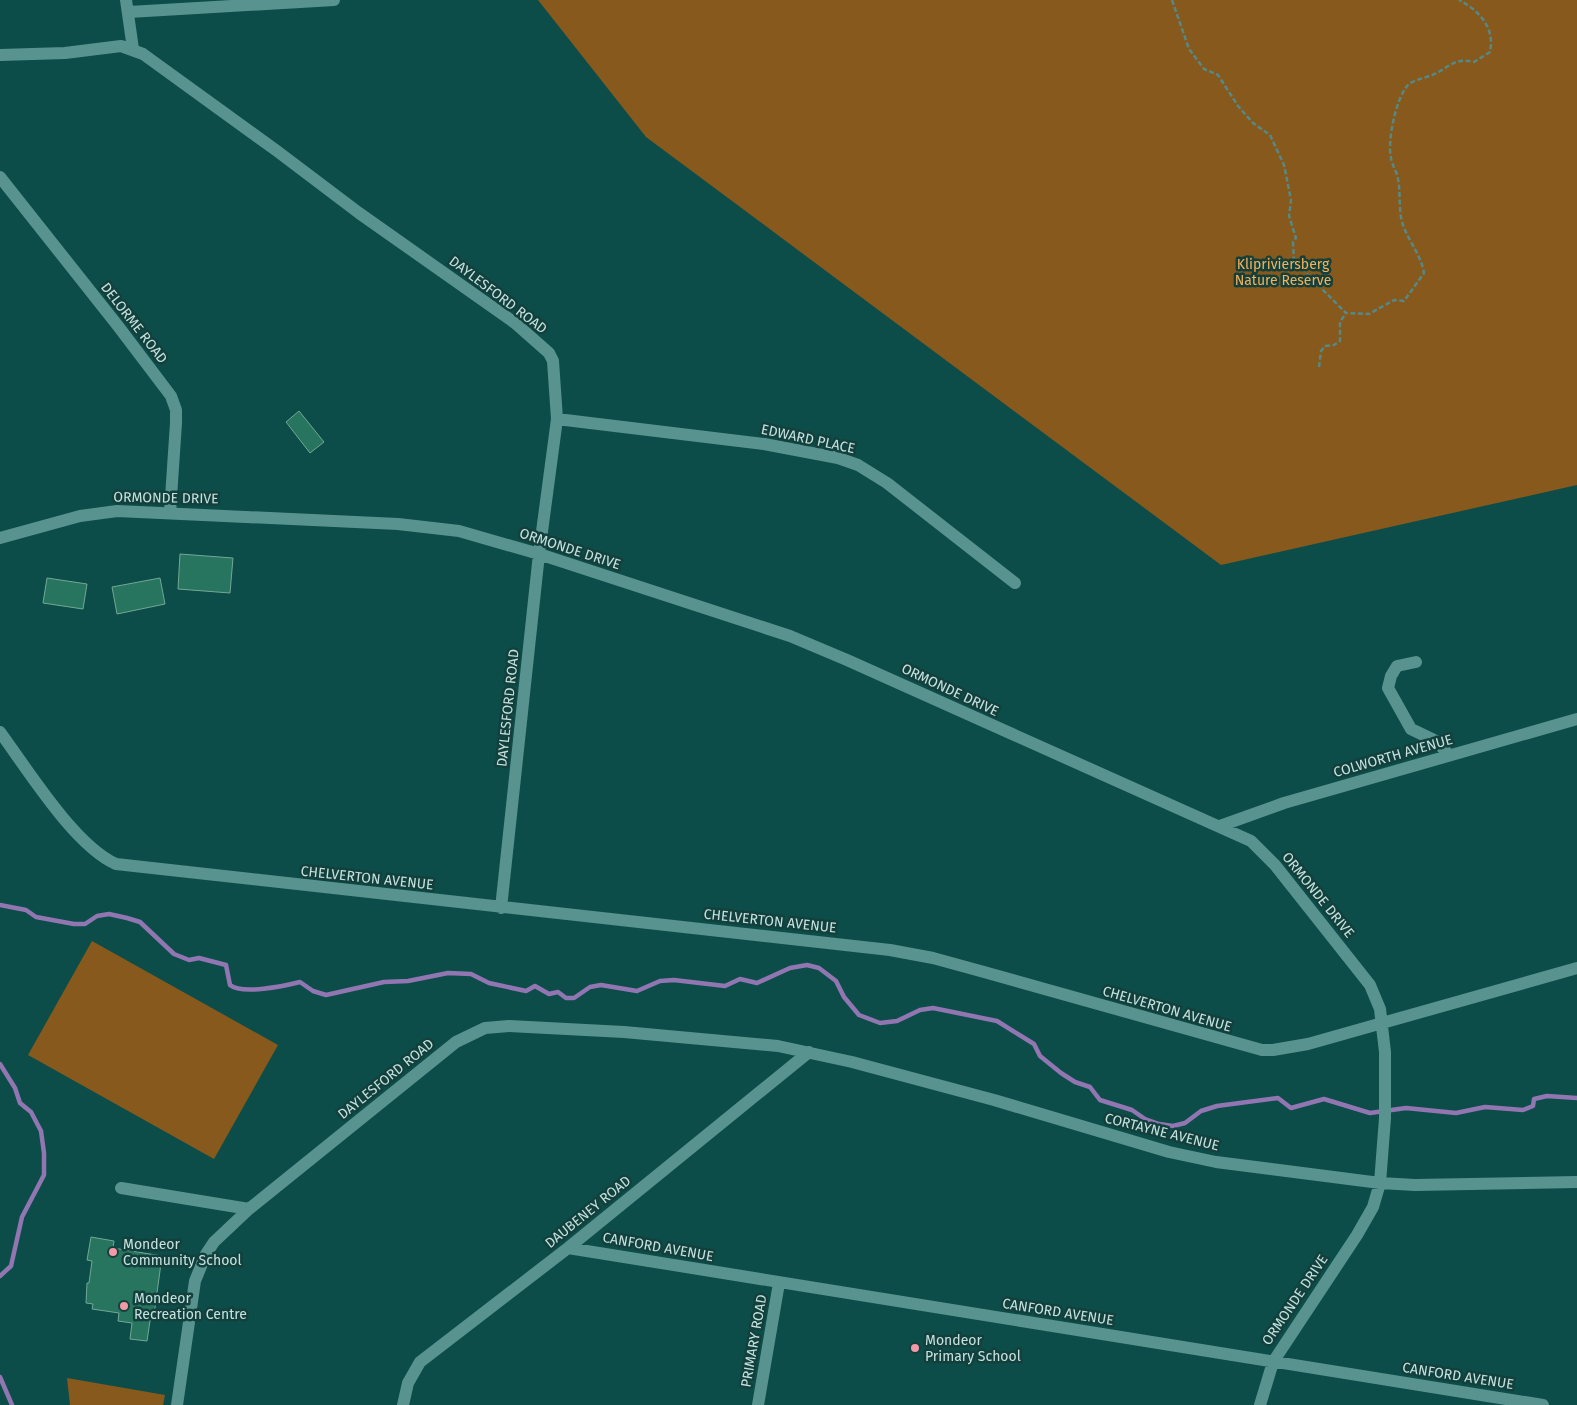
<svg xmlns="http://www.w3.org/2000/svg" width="1577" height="1405" font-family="'Fira Sans',sans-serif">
  <rect width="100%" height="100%" fill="#0c4d49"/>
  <path fill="#87591c" d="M538,0H1577V485L1221,565L646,137Z
    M92,941L278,1045L214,1159L28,1055Z
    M67,1378L165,1395L163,1405H70Z"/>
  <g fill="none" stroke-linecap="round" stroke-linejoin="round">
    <path stroke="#9176b2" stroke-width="4.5" d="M0,905L26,910L36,917L74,924H85L97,916L109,914L127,918L140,922L174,954L189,960L199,958L226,965L230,985C242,995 284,986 300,982L313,991L326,995L384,982L408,981L448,973L471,974L489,983L526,991L535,986L549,994L558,992L566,998H574L590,987L601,985L637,991L660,981L674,980L725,986L740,979L757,983L790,968L807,965L819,968L836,981L844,997L859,1015L880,1023L897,1021L920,1010L933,1008L997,1021L1034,1044L1040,1056L1061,1073L1075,1082L1090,1087L1100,1100L1132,1110L1145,1119L1159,1124L1173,1126L1185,1123L1201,1111L1217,1106L1278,1098L1291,1108L1324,1099L1370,1113L1406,1108L1456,1113L1485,1107L1523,1110L1533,1106L1534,1099L1547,1096L1577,1098
      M0,1064L15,1088L20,1103L31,1112L41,1131L44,1153V1175L22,1217L11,1266L0,1276
      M0,1377L12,1405"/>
  </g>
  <path fill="#27755e" stroke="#74a795" d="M299,411L324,442L310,453L286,422Z
    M180,554L233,558L230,593L178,589Z
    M47,578L87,584L83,609L43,603Z
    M160,578L165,604L117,614L112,587Z
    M91,1237L114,1241L113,1248L162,1256L154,1315L151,1314L147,1341L130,1339L132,1323L118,1321L119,1313L92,1309L93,1304L86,1303L87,1283H89L92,1261L87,1260Z"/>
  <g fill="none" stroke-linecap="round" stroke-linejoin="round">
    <path stroke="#568985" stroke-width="2.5" stroke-dasharray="5 2.5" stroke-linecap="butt" d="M1172,0L1189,49L1204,69L1218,75L1238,106L1253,123L1270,135L1284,165L1291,200L1289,216L1296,238L1293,242L1294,261L1346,313L1369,314L1394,300L1404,301L1424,273C1421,255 1409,242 1403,225C1398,210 1401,195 1398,179C1397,172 1392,165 1391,158C1387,141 1396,98 1408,85C1413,80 1425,78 1432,75C1448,69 1453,57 1474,62L1490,52C1495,28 1480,11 1459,0
      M1319,367L1321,351L1325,346L1334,345L1340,341V322L1346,313"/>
    <path stroke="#59938f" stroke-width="12" d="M126,0L133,49
      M129,12L334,0
      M0,55L65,53L121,46L143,54L277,151L359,213L515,323L549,353L553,361L557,419L539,554L501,908
      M0,177L118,326L171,396L176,410V423L170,512
      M557,419L764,444L838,458L858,465L887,483L1015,583
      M0,538L80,516L117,511L398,524L459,531L539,554L790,636L847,660L1251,841L1275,865L1370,985L1380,1009L1385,1052V1118L1380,1183L1373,1207L1357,1235L1273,1362L1260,1405
      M1416,662L1397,666L1391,676L1388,688L1411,729L1436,741L1449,755
      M0,732C28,770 74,845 116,864L890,950L933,958L984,972L1262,1050H1273L1308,1044L1577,968
      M1220,826L1284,803L1577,719
      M121,1188L249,1209
      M568,1248L1543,1405
      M177,1405L195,1281L206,1254L214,1242L249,1209L456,1042L485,1028L509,1026L624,1032L778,1046L852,1062L994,1100L1169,1152L1216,1162L1380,1183L1415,1185L1577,1182
      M403,1405L408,1383L420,1362L568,1248L809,1052
      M758,1405L779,1283"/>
  </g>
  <g fill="#f39aa8" stroke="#13403d" stroke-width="2">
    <circle cx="113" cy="1252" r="5"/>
    <circle cx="124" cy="1306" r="5"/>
    <circle cx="915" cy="1348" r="5"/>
  </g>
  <g text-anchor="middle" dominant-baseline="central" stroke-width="5" stroke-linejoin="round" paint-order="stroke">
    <g font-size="14" fill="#f9b054" stroke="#13403d">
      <text x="1283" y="264">Klipriviersberg<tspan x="1283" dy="16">Nature Reserve</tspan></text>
    </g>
    <g font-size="14" fill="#c5e2df" stroke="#13403d">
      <text transform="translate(498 295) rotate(37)">DAYLESFORD ROAD</text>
      <text transform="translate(134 323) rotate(52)">DELORME ROAD</text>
      <text transform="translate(808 439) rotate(12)">EDWARD PLACE</text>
      <text transform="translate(166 498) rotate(1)">ORMONDE DRIVE</text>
      <text transform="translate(570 549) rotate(18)">ORMONDE DRIVE</text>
      <text transform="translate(950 690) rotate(25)">ORMONDE DRIVE</text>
      <text transform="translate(508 708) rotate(-84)">DAYLESFORD ROAD</text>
      <text transform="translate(1393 756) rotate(-16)">COLWORTH AVENUE</text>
      <text transform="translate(367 878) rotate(6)">CHELVERTON AVENUE</text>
      <text transform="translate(1318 895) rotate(51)">ORMONDE DRIVE</text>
      <text transform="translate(770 921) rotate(6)">CHELVERTON AVENUE</text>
      <text transform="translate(1167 1009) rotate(16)">CHELVERTON AVENUE</text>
      <text transform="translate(386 1079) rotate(-39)">DAYLESFORD ROAD</text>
      <text transform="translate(1162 1132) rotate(14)">CORTAYNE AVENUE</text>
      <text transform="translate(588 1212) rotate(-39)">DAUBENEY ROAD</text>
      <text transform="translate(658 1247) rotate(10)">CANFORD AVENUE</text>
      <text transform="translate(1295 1300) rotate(-56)">ORMONDE DRIVE</text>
      <text transform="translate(1058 1312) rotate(9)">CANFORD AVENUE</text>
      <text transform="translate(754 1341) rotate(-80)">PRIMARY ROAD</text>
      <text transform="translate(1458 1376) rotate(9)">CANFORD AVENUE</text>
    </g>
    <g font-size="14" fill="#c5e2df" stroke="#13403d" text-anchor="start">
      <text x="123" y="1244">Mondeor<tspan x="123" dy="16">Community School</tspan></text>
      <text x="134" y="1298">Mondeor<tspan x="134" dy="16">Recreation Centre</tspan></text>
      <text x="925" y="1340">Mondeor<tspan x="925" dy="16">Primary School</tspan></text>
    </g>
  </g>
</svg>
